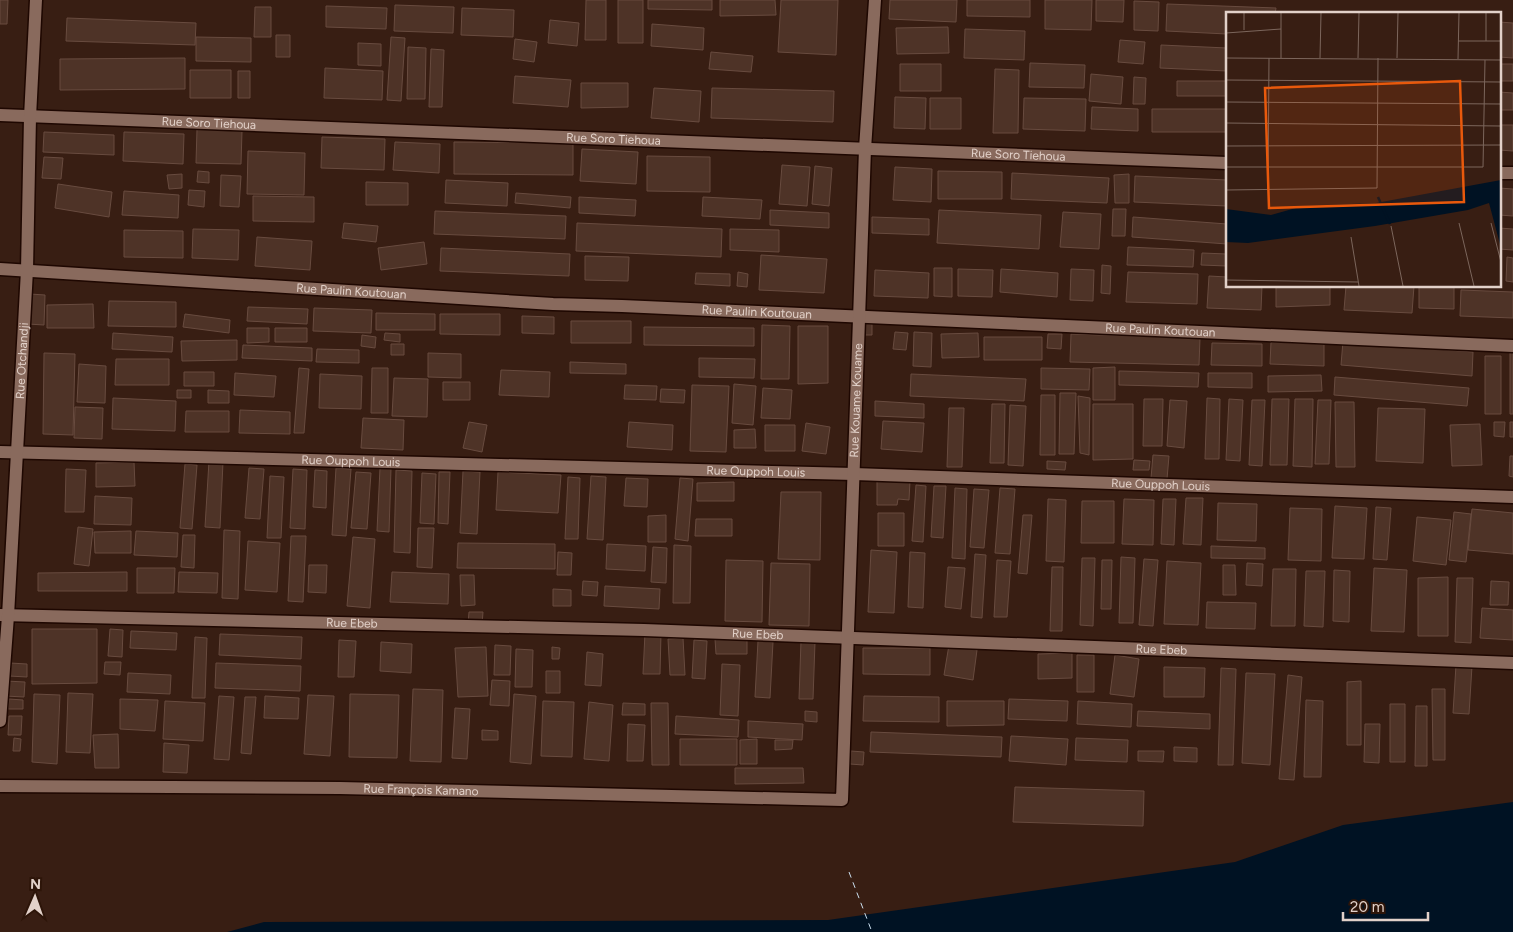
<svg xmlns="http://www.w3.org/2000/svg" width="1513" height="932" font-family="Figtree,sans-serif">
  <rect width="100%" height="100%" fill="#381e13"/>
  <path fill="#001223" d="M1513,802V932H227L264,922L828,920L1235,862L1343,825Z"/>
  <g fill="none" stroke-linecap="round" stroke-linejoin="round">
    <path stroke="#cbdfef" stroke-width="1" stroke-dasharray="6 5" stroke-linecap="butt" d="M849,872L872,932"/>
  </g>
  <path fill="#4e3327" stroke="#684b3f" d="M0,0H8L7,24H0Z
    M586,0H606V40H585Z
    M618,0H643V43H618Z
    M648,0H712V10L648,9Z
    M720,0H775L776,15L720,16Z
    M781,0H838L836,55L778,52Z
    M890,0H957L956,22L889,19Z
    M967,0H1030V17L967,16Z
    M1045,0H1092L1091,30L1045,29Z
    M1096,0H1124L1123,22L1096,21Z
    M1134,1L1159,2L1158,31L1134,30Z
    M1167,4L1276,8L1275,14H1227V34L1166,31Z
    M395,5L454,7L453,33L394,31Z
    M326,6L387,8L386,29L326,27Z
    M255,7H271V37H254Z
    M462,8L514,10L513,37L461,35Z
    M1282,12L1320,14H1281Z
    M67,18L196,23L195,45L66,41Z
    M550,20L579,23L577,46L548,43Z
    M1499,22L1513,23V58L1499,57Z
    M652,24L704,28L703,50L651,46Z
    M948,27L949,53L897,54L896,28Z
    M965,29L1025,31L1024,60L964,58Z
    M276,35H290V57H276Z
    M196,37L251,38V62L196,61Z
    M391,37L405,38L401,101L387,100Z
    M515,39L537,42L534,62L513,59Z
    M1120,40L1145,42L1143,64L1118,62Z
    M358,43L381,44V66L358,65Z
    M1161,45L1227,48V71L1160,68Z
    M408,47L426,48L425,99H407Z
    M431,49L444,50L442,107H429Z
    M711,52L753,56L751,72L709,69Z
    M185,58V89L60,90V59Z
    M1030,63L1085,65L1084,88L1029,87Z
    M900,64H941V91H900Z
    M1499,64H1513V81H1499Z
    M325,68L383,71L382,100L324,98Z
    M995,69L1019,70L1018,133H993Z
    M190,70H231V98H190Z
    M238,71H250V98H238Z
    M1091,74L1123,77L1121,104L1089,101Z
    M515,76L571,80L568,107L513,103Z
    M1134,77L1146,78L1145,104H1133Z
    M1177,81H1227V96H1177Z
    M581,83H628V107L581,108Z
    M654,88L701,91L699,122L651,118Z
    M712,88L834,91L833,122L711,118Z
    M1499,92L1513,93V110H1499Z
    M895,97L926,98L925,129L894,128Z
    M930,98H961V129H930Z
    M1024,98L1086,99L1085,131L1023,129Z
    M1092,107L1138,109V131L1091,129Z
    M1152,109H1227V132H1152Z
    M1499,125H1513V151L1499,150Z
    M197,129L242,131L241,164L196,163Z
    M44,132L114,135V155L43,152Z
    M124,132L184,134L183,164L123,161Z
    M322,137L385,139L384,170L321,168Z
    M395,142L440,144L439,173L393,170Z
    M454,142L573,143V175L454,174Z
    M582,149L638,152L636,184L580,181Z
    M248,151L305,153L304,195L247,194Z
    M647,156L710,157V192L647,191Z
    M44,157L63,158L61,179L42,178Z
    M782,165L810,167L807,206L779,204Z
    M815,166L832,168L829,206L812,204Z
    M895,167L932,169L931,202L893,200Z
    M198,171L209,172V183L197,182Z
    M938,171L1002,172V199H938Z
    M1012,173L1109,178L1107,203L1011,199Z
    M182,174V188L169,189L167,175Z
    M1129,174V203H1115L1114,175Z
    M221,175L241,176L239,207L220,206Z
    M1135,176L1227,180V206L1134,202Z
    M446,180L508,183L507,206L445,203Z
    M366,182L408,183V205H366Z
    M58,184L112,192L109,217L55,208Z
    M1499,188L1513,189V216L1499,215Z
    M189,190L205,191L204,207L188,205Z
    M124,191L179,195L178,218L122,215Z
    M516,193L571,197L570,208L515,203Z
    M253,196L314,197V222L253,221Z
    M579,197L636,200L635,216L579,213Z
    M703,197L762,200L760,219L702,216Z
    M1113,209H1126L1125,236H1112Z
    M770,210L829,213V228L770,225Z
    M939,210L1041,215L1039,249L937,243Z
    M435,211L566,216L565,239L434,234Z
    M1063,212L1101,214L1099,249L1060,247Z
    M872,217L929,219V235L872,233Z
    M1133,217L1227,224V244L1132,237Z
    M344,223L378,226L376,242L342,238Z
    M577,223L722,229L721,257L576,251Z
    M1499,228L1513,229V250L1499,249Z
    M193,229L239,230L238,260L192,258Z
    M730,229L779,230V252L730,250Z
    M124,230L183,231V258L124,257Z
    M257,237L312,241L310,270L255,266Z
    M424,242L427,264L381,270L378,248Z
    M1128,247L1194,250L1193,267L1127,265Z
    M441,248L570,254L569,276L440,271Z
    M1202,253L1227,254V266L1201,265Z
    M761,255L827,259L824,293L759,290Z
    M585,256L629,257L628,281L585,280Z
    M1507,257L1513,258V282L1506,281Z
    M1102,265L1111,266L1110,294L1101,293Z
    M934,268H952V297L934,296Z
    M958,269L993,270L992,297L958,296Z
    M1001,269L1058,273L1057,297L1000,292Z
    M1071,269L1094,270L1093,301L1070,300Z
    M875,270L929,273L928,298L874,296Z
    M738,272L748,274L747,287L737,286Z
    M1128,272L1198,274L1197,304L1126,302Z
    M696,273L730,274V286L695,284Z
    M1209,276L1227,277V286H1262L1261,310L1207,308Z
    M1276,286H1330V305L1276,307Z
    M1346,286H1414L1412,313L1344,310Z
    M1419,286H1454V309L1419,308Z
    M1461,290L1513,292V318L1460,316Z
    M30,294L45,295L44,325L28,324Z
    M109,301L176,302V327L108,326Z
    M93,304L94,328H47V305Z
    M248,307L308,309L307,324L247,321Z
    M314,308L372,310L371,333L313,331Z
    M376,313L435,314V330H376Z
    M185,314L230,320L229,333L183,327Z
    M440,314H500V335L440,334Z
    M522,316L554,317V334L522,333Z
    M571,321H631V343H571Z
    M860,323L872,324V335H860Z
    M762,325L790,326L789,379H761Z
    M798,326H828V383L798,384Z
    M644,327L754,328V346L644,345Z
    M247,328H269V342L247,343Z
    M275,328H307V342H275Z
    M895,332L908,333L906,350L893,349Z
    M914,332L932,333L931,367L913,366Z
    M113,333L173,337L172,352L112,349Z
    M385,333L400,334V342L384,340Z
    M978,333L979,357L942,358L941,334Z
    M1048,334H1062L1061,349L1047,348Z
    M1071,334L1200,338L1199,365L1070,362Z
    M362,335L376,337L375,348L361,346Z
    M984,337H1042V360H984Z
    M237,340V360L182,361L181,341Z
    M1343,341L1473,352L1472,376L1341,365Z
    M1271,342L1324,344V366L1270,364Z
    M1212,343L1262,344V366L1211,365Z
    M391,344H404V355H391Z
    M243,345L312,348V361L242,358Z
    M317,349L359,350V363L316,362Z
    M1510,352H1513V414H1510Z
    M44,353L75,354L73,435L43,434Z
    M428,353L461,354V378L428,377Z
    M1485,356H1501V414H1485Z
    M699,358L755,359L754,378L699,377Z
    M116,359H169V385H115Z
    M570,362L626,364V374L570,373Z
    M79,364L106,366L105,403L77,402Z
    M1115,367V400H1093V368Z
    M299,368L309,369L304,433H294Z
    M372,368H388V413H371Z
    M1041,368L1090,369L1089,390L1041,389Z
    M501,370L550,372L549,397L499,395Z
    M1119,371L1199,373L1198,387L1119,385Z
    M184,372H214V386H184Z
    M235,373L276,376L274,397L234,395Z
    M1208,373H1252V388L1208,387Z
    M320,374L362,376L361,409L319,408Z
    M911,374L1026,379L1024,401L910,396Z
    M1321,375L1322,391L1268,392V376Z
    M1335,377L1469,388L1467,406L1334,395Z
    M394,378L428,379L427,417L392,416Z
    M443,382H470V400H443Z
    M734,384L756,386L753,425L732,423Z
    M625,385L657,386L656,400L624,399Z
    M692,385L729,386L726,452L690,451Z
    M763,388L792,390L790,419L761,418Z
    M661,389L685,390L684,403L660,402Z
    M177,390H191V398H177Z
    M208,390L229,391V403H208Z
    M1060,393H1076L1074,454H1059Z
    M1041,395H1055V455H1040Z
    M1078,396L1090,398L1089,455L1080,453Z
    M113,398L176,401L175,431L112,429Z
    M1207,398L1220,399L1219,459H1205Z
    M1144,399H1163L1162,446H1143Z
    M1229,399L1243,400L1240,461L1226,460Z
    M1272,399H1289L1287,465H1270Z
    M1295,399H1313L1312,467L1293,466Z
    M1170,400L1187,401L1184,448L1167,446Z
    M1252,400H1265L1262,466L1249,465Z
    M1318,400H1331L1329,464H1315Z
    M875,401L924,404V418L875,416Z
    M1335,402H1354L1355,467H1336Z
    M992,404H1005L1004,463H990Z
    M1093,404H1133V459L1093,460Z
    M1010,405L1026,406L1023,466L1008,465Z
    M75,407L103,408L102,439L74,438Z
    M949,408H964L962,467H947Z
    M1378,408L1425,409L1423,463L1376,461Z
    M240,410L290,412V434L239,433Z
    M186,411H229V432H185Z
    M363,418L404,420L403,450L361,448Z
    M883,421L924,423L922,452L881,449Z
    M469,422L487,425L482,452L463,448Z
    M629,422L673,425L672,450L627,447Z
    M1494,422H1505L1504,437L1494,436Z
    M1510,422H1513V437H1510Z
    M806,423L830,427L826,454L802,451Z
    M1480,424L1482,465L1452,466L1450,425Z
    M765,425H795V451H765Z
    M755,429L756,448H734V430Z
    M1153,455L1169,456L1167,479L1151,478Z
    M1510,456H1513V477L1509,476Z
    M1134,460L1150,461L1149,470H1133Z
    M209,461L223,462L220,528L205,527Z
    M1047,461L1066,462L1065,470L1047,469Z
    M134,462L135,486L96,487V463Z
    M185,464L197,465L192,529L180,528Z
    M249,468L264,469L260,519L245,518Z
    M336,468L351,469L346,536L332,535Z
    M380,468H391L389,532L377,531Z
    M66,469L86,470L84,512H65Z
    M293,469L307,470L305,529L290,528Z
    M315,470L327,471L326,508L313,507Z
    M396,470L412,471L410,553L394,552Z
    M463,471L480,472L477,534L460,533Z
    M356,472L371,473L367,529L351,528Z
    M439,472H450L448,524L438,523Z
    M498,472L561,475L558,513L496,510Z
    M422,473L436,474L434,524L420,523Z
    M270,476L284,477L281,538H267Z
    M591,476L606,477L603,540L587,539Z
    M568,477L580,478L578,539H565Z
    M626,478L648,479L647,507L624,506Z
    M680,478L693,479L688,541L675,539Z
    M877,480L910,481L909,500L898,499L897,505H877Z
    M734,482V501H697V483Z
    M916,485L926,486L923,542L912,541Z
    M934,486H946L943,538L931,537Z
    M955,488L967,489L965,559L952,558Z
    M1000,488L1015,489L1010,554L995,553Z
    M974,489L989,490L984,548L970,547Z
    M781,492H821L820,560L778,559Z
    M95,496L132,498L131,525L94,524Z
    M1186,498H1203L1201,545L1183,544Z
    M1048,499L1066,500L1064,562L1046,561Z
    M1124,499L1154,500L1153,545L1122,544Z
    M1163,499H1176L1174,545L1161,544Z
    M1082,501H1114V543H1081Z
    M1218,503L1257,504L1256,541L1217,540Z
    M1335,506L1367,508L1364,559L1332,558Z
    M1376,507L1391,508L1387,560L1373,559Z
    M1290,508L1322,509L1321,561L1288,560Z
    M1472,509L1513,513V554L1468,550Z
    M1454,512L1471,514L1466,562L1449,560Z
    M878,513H904V546H878Z
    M666,515V542H648V516Z
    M1023,515H1032L1027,574L1018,573Z
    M1417,517L1451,520L1446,565L1413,561Z
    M696,519H732V536H695Z
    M78,527L93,529L89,566L74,564Z
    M418,528H434L432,568L417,567Z
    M224,530L240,531L238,599L222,598Z
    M131,531V553H95L94,532Z
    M136,531L178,533L177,557L134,555Z
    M183,535H195L194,568L181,567Z
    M291,536H306L303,602L288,601Z
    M353,537L375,539L370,608L347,606Z
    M248,541L280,543L277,592L245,590Z
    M458,543L555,544V569L457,568Z
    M607,544L646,546L645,571L606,569Z
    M674,545L691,546L690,603H673Z
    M1211,546L1265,548V559L1211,558Z
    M653,547L667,548L666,583L651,582Z
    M871,550L897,552L894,613L868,612Z
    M558,552L572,553L571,575H557Z
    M910,552L925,553L923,608L908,607Z
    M975,554L986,555L982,618L971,617Z
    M1121,557L1135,558L1133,623H1119Z
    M1082,558H1095L1093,626L1080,625Z
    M1144,559L1158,560L1153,626L1139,625Z
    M726,560L763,561L762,622L725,621Z
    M997,560L1011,561L1007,617H994Z
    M1102,560H1112L1111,609H1101Z
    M1167,561L1201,563L1198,625L1164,624Z
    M771,563L810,564L809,626L769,625Z
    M1247,563L1263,564L1262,586L1246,585Z
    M309,565H327L326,593L308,592Z
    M1223,565H1235L1236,595H1223Z
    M948,567L965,568L961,609L945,607Z
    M1052,567H1063L1062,631H1050Z
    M137,568H175L174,593H137Z
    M1374,568L1407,570L1404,632L1371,631Z
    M1273,569H1296L1295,626H1271Z
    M1334,570L1350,571L1349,622L1333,621Z
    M1306,571H1325L1323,627L1304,626Z
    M127,572V591H38V573Z
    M179,572L218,573L217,593L178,592Z
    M392,572L449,574L448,604L390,602Z
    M460,575H474L475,605L461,606Z
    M1448,577V636H1418V578Z
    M1457,578H1473L1471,643L1455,642Z
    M583,581L598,582L597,596L582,595Z
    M1491,581L1509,582L1508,605H1490Z
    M605,586L660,589L659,609L604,606Z
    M553,589L571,590V606H553Z
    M1207,602L1256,603L1255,629L1206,628Z
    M1482,608L1513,610V640L1480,638Z
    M469,612H483L482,625L468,624Z
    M32,629H97V683L32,684Z
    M110,629L123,630L122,657L108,656Z
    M131,631L177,633L176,650L130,648Z
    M645,633H661L660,674H643Z
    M220,634L302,637L301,659L219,655Z
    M195,637L207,638L205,698H192Z
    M683,638L685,675H670L668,639Z
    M747,638V654H716L715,639Z
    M339,640L356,641L354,677H338Z
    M694,640L707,641L705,679L692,678Z
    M758,641L773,642L770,698L755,697Z
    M801,641L815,642L813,699H799Z
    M381,642L412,644L411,673L380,671Z
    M495,645L511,646L510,675H494Z
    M949,645L977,650L973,680L944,675Z
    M486,647L488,696L458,697L455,648Z
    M552,647L560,648L559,659H552Z
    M863,648H930V675L863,674Z
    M516,649L533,650L532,687H515Z
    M587,652L603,654L601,686L585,685Z
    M1072,653V678L1038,679V654Z
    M1077,655H1094V692H1077Z
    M1115,655L1139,659L1134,697L1110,694Z
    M105,662H121L120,675L104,674Z
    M10,663L27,664V677L9,676Z
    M216,663L301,666L300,691L215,688Z
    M722,664L740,665L738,716L720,715Z
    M1456,665L1472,666L1469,714L1453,713Z
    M1164,667L1205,668L1204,697H1164Z
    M1221,668L1236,669L1233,765H1218Z
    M546,671H560V693H546Z
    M128,673L171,675L170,694L127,692Z
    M1246,673L1275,674L1270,765L1242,763Z
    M1288,675L1302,677L1294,780L1279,779Z
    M492,680L510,681L509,706L490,705Z
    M6,681L25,682L24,697L5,696Z
    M1361,681V745H1347V682Z
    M413,689L443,690L441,762L410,761Z
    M1432,689H1445V760H1433Z
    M68,693L93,694L90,753L66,752Z
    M34,694L60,695L57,764L32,762Z
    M350,694L399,695L397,758L349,757Z
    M514,694L536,696L531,764L510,762Z
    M308,695L334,696L330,756L304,754Z
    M219,696L234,697L229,760L214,759Z
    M265,696L299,698L298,719L264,718Z
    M864,696L939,697V722L863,721Z
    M245,697H256L251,754L241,753Z
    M9,699L23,700V709H8Z
    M120,699L158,700L155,731L120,729Z
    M1009,699L1068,701L1067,721L1008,719Z
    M1306,700L1323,701L1321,777H1304Z
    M165,701L205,703L203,741L163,739Z
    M543,701L574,702L572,757L541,756Z
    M947,701H1004V725L947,726Z
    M1078,701L1132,704L1131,727L1077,724Z
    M589,702L613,705L609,761L584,759Z
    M623,703L645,704V715H622Z
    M651,703H668L669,765H652Z
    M1390,704H1405V762H1390Z
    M1416,706H1427V766H1415Z
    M455,708L470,709L467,759L452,758Z
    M805,711L817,712V722L805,721Z
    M1138,711L1210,714V729L1137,726Z
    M9,716H22L21,735H8Z
    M676,716L739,720L738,737L675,734Z
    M748,721L803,724L802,740L748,737Z
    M628,724L645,725L643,761H627Z
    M1365,724H1380L1379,763L1364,762Z
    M482,730L498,731V740H482Z
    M871,732L1002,737L1001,757L870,752Z
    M118,734L119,768H95L93,735Z
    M1011,736L1068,739L1066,765L1009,761Z
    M14,738L21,739L20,751H13Z
    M1076,738L1128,740L1127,762L1075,760Z
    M680,739H737V765H680Z
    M757,739V764H740V740Z
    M775,740H793L792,749L775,750Z
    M164,743L189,745L187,773L163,772Z
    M1174,747L1197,748V762L1174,761Z
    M851,751L864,752L863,765L850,764Z
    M1138,751H1164L1163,762L1138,761Z
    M735,768H803L804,783L735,784Z
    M1015,787L1144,791L1143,826L1013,822Z"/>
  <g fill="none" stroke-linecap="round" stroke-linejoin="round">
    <g stroke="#1e0701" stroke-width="15">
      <g id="minor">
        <path id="s1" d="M0,115L1227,163"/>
        <path d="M1499,173H1513"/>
        <path id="s2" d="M0,269L553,304L622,306L1513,346"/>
        <path id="s3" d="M0,452L854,474L1513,497"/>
        <path id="s4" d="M0,615L644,630L1513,663"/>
        <path id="s5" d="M0,721L8,616L27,270L30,117L36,0"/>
        <path id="s6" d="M0,786L340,788L842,800L865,149L875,0"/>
      </g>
    </g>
    <use href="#minor" stroke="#896a5d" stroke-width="12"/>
  </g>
  <g text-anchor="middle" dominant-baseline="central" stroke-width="4" stroke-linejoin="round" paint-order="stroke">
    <g font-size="12" fill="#e2d1c9" stroke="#2d1509">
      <text stroke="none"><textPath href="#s1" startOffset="209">Rue Soro Tiehoua</textPath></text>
      <text stroke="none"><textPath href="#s1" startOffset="614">Rue Soro Tiehoua</textPath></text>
      <text stroke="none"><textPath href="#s1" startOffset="1019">Rue Soro Tiehoua</textPath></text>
      <text stroke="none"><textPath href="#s2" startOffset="352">Rue Paulin Koutouan</textPath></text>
      <text stroke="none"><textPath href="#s2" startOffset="758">Rue Paulin Koutouan</textPath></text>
      <text stroke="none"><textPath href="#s2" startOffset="1162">Rue Paulin Koutouan</textPath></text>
      <text stroke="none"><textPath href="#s5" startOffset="361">Rue Otchandji</textPath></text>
      <text stroke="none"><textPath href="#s6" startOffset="1242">Rue Kouame Kouame</textPath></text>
      <text stroke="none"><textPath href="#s3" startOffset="351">Rue Ouppoh Louis</textPath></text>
      <text stroke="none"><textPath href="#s3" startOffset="756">Rue Ouppoh Louis</textPath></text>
      <text stroke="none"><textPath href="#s3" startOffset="1161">Rue Ouppoh Louis</textPath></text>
      <text stroke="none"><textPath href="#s4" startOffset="352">Rue Ebeb</textPath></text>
      <text stroke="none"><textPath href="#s4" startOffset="758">Rue Ebeb</textPath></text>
      <text stroke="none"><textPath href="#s4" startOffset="1162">Rue Ebeb</textPath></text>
      <text stroke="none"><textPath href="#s6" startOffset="421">Rue François Kamano</textPath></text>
    </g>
  </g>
  <g transform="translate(1226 12)">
    <rect width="275" height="275" fill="#381e13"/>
    <path d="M275,168V236L263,191L242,198L149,214L22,231L0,230V197L45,203L77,194L150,191Z" fill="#001223"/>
    <path fill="none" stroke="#001223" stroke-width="2.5" d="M152,185L164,212"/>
    <path fill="none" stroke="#7c665c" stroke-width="1" d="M18,18V1M0,21L55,17M232,29H275M260,29V1M0,46L275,48M55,46V1M94,46L95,1M132,46L133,1M171,46L172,1M232,47L233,1M0,68L275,70M0,90L275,92M0,111L275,114M0,134L275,133M0,155H257L259,48M0,178L151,176L152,46M42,178L43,46M233,211L248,274M265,211L275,250M165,214L177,274M125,225L133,274M0,268L132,270"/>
    <path fill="#e8590c" fill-opacity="0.15" stroke="#e8590c" stroke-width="2.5" d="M234,69L238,190L43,196L39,76Z"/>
    <rect width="275" height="275" fill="none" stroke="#e2d1c9" stroke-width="2.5"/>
  </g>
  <g transform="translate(35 897) rotate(2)" stroke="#2d1509" stroke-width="4" paint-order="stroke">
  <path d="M0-4L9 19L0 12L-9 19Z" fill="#e2d1c9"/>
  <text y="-8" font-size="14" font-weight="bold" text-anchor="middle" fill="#e2d1c9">N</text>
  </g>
  <path d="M1343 912v8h85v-8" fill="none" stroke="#e2d1c9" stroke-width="2.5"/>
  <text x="1350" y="912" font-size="15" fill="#e2d1c9" stroke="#2d1509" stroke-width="4" paint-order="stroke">20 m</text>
</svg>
